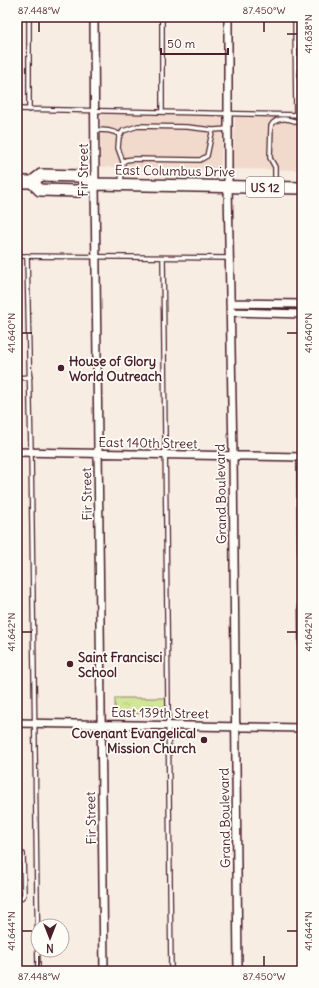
<svg xmlns="http://www.w3.org/2000/svg" width="319" height="988" font-family="Delius,sans-serif">
  <defs>
    <pattern id="grass-tufts" width="24" height="20" patternUnits="userSpaceOnUse"><rect width="24" height="20" fill="#d2e69a"/><path d="M3 7l-1-3M5 7V3M7 7l1-3M15 17l-1-3M17 17v-4M19 17l1-3" fill="none" stroke="#b6c585"/></pattern>
  </defs>
  <rect width="100%" height="100%" fill="#f8ede3"/>
  <filter id="ink" filterUnits="userSpaceOnUse"><feTurbulence type="fractalNoise" baseFrequency=".025" numOctaves="2"/><feDisplacementMap in="SourceGraphic" scale="8" xChannelSelector="R" yChannelSelector="G"/><feConvolveMatrix kernelMatrix="1 2 1 2 8 2 1 2 1" color-interpolation-filters="sRGB"/></filter>
  <g filter="url(#ink)">
    <path fill="#f1dacb" d="M101,111L223,113L221,169L100,167Z
      M235,114L302,115V170L233,169Z"/>
    <path fill="url(#grass-tufts)" stroke="#8e8262" d="M115,698H166V714L115,713Z"/>
    <g fill="none" stroke-linecap="round" stroke-linejoin="round">
      <g stroke="#4a1f2b" stroke-width="6">
        <path id="lane" d="M162,17V112
          M295,17L296,115
          M17,109L302,115
          M29,110V17
          M95,130C106,130 111,130 121,135
          M123,162L126,160L134,159L200,160L207,156L211,137L213,130
          M121,182L123,162L118,148L119,137L123,131L138,126L187,127L213,130L228,129
          M275,186V167L270,158L271,126C277,115 293,119 302,125
          M301,186L302,178
          M17,256L230,258
          M27,256L31,452L38,971
          M163,258L171,971
          M17,378L30,377
          M299,457L302,745
          M17,854H23L24,895L21,898H17"/>
      </g>
      <g stroke="#4a1f2b" stroke-width="10">
        <path id="street" d="M94,17L95,184L104,971
          M228,17V186L233,456L238,971
          M230,303L302,304
          M231,312L302,314
          M17,452L302,457
          M17,723L302,728"/>
      </g>
      <g stroke="#4a1f2b" stroke-width="14">
        <path id="primary" d="M17,182H32L41,175L79,176L95,184
          M32,182L40,190L78,191L95,184L302,188"/>
      </g>
      <use href="#lane" stroke="#fdfcf7" stroke-width="3.5"/>
      <use href="#street" stroke="#fdfcf7" stroke-width="7"/>
      <use href="#primary" stroke="#fdfcf7" stroke-width="11"/>
    </g>
  </g>
  <path fill="none" stroke="#4a1f2b" stroke-width="1.5" d="M39,22V32M264,22V32M287,34H297M22,333H32M287,333H297M22,632H32M287,632H297M22,931H32M287,931H297M39,956V966M264,956V966"/>
  <g fill="#4a1f2b" stroke="#fdfcf7" stroke-width="1.5">
    <circle cx="61" cy="368" r="4"/>
    <circle cx="70" cy="664" r="4"/>
    <circle cx="204" cy="740" r="4"/>
  </g>
  <g text-anchor="middle" dominant-baseline="central" stroke-width="3.5" stroke-linejoin="round" paint-order="stroke">
    <rect fill="#fdfcf7" stroke="#806168" stroke-width="1" x="246" y="177" width="38" height="20" rx="3"/>
    <g font-size="12" font-weight="bold" fill="#4a1f2b">
      <text x="265" y="187">US 12</text>
    </g>
    <g font-size="13" fill="#4a1f2b" stroke="#fdfcf7">
      <text transform="translate(83 170) rotate(-90)">Fir Street</text>
      <text transform="translate(175 171) rotate(1)">East Columbus Drive</text>
      <text transform="translate(148 443) rotate(1)">East 140th Street</text>
      <text transform="translate(87 494) rotate(-91)">Fir Street</text>
      <text transform="translate(221 494) rotate(-91)">Grand Boulevard</text>
      <text transform="translate(160 713) rotate(1)">East 139th Street</text>
      <text transform="translate(91 818) rotate(-91)">Fir Street</text>
      <text transform="translate(225 818) rotate(-91)">Grand Boulevard</text>
    </g>
    <g font-size="13" font-weight="bold" fill="#4a1f2b" stroke="#fdfcf7" text-anchor="start">
      <text x="69" y="361">House of Glory<tspan x="69" dy="15">World Outreach</tspan></text>
      <text x="78" y="657">Saint Francisci<tspan x="78" dy="15">School</tspan></text>
      <text x="196" y="733" text-anchor="end">Covenant Evangelical<tspan x="196" dy="15">Mission Church</tspan></text>
    </g>
  </g>
  <rect width="319" height="988" fill="none" stroke="#fdfcf7" stroke-width="44"/>
  <g transform="translate(50 938) rotate(180)"><circle r="19" fill="#fdfcf7" stroke="#b5a4a5"/>
  <path d="M0-3L7 15L0 10L-7 15Z" fill="#4a1f2b"/>
  <text y="-6" font-size="11" font-weight="bold" text-anchor="middle" fill="#4a1f2b">N</text>
  </g>
  <path d="M161 48v6h67v-6" fill="none" stroke="#4a1f2b" stroke-width="2"/>
  <text x="167" y="48" font-size="12" fill="#4a1f2b" stroke="#fdfcf7" stroke-width="3" paint-order="stroke">50 m</text>
  <rect x="22" y="22" width="275" height="944" fill="none" stroke="#4a1f2b" stroke-width="1.5"/>
  <g font-size="10" text-anchor="middle" fill="#4a1f2b">
    <text x="39" y="14">87.448°W</text>
    <text x="264" y="14">87.450°W</text>
    <text transform="translate(308 34) rotate(-90)" y="4">41.638°N</text>
    <text transform="translate(11 333) rotate(-90)" y="4">41.640°N</text>
    <text transform="translate(308 333) rotate(-90)" y="4">41.640°N</text>
    <text transform="translate(11 632) rotate(-90)" y="4">41.642°N</text>
    <text transform="translate(308 632) rotate(-90)" y="4">41.642°N</text>
    <text transform="translate(308 931) rotate(-90)" y="4">41.644°N</text>
    <text transform="translate(11 931) rotate(-90)" y="4">41.644°N</text>
    <text x="39" y="980">87.448°W</text>
    <text x="264" y="980">87.450°W</text>
  </g>
</svg>
